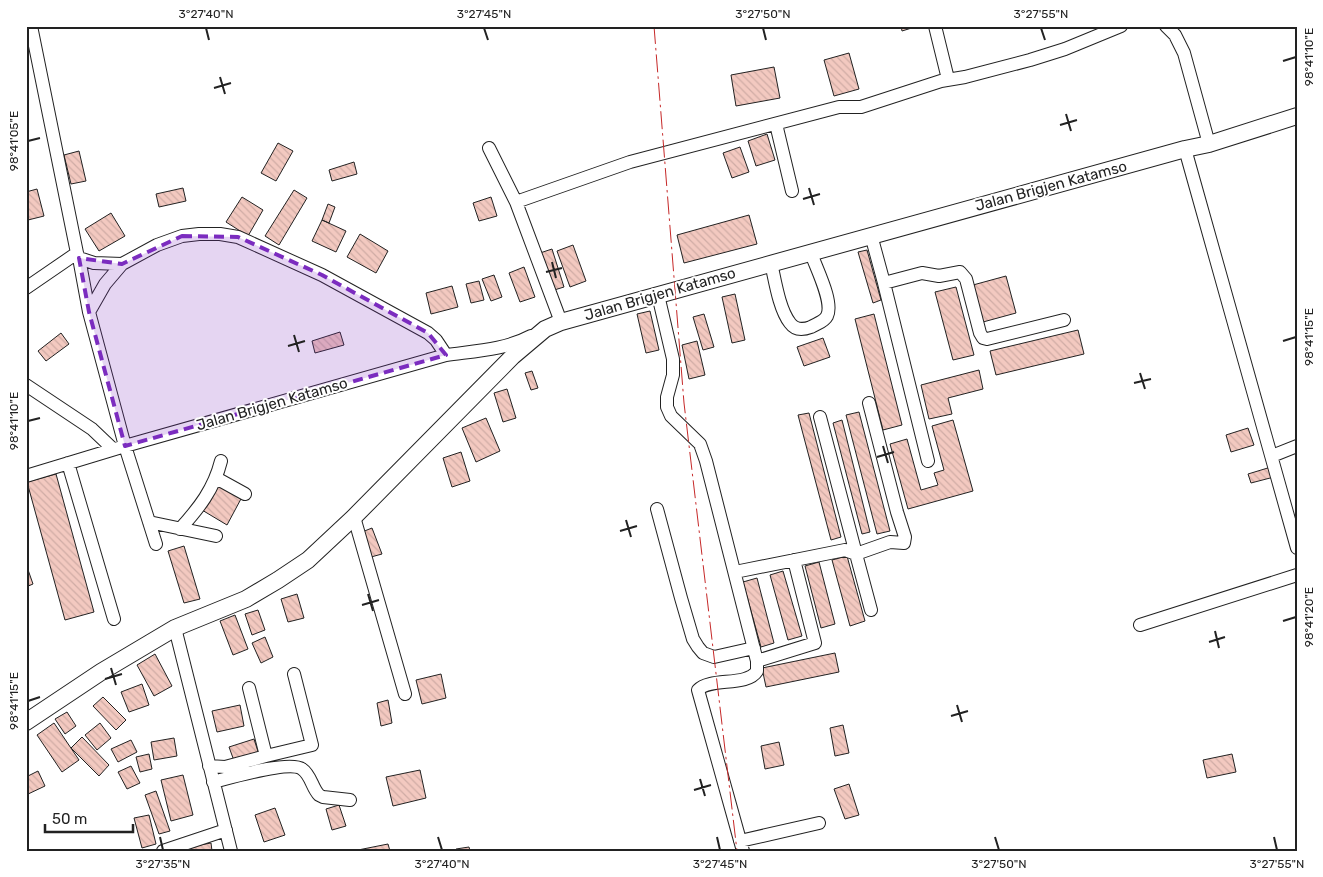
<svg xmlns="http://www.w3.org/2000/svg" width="1323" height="877" font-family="Rubik,sans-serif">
  <defs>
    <pattern id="building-back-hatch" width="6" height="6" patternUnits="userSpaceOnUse" patternTransform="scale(1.25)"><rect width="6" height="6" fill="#f3c9c0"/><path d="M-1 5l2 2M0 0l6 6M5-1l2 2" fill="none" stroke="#d0aca5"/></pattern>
  </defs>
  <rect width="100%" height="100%" fill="#fff"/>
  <path fill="url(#building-back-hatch)" stroke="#222" d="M901,26H918L902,31Z
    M849,53L859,89L834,96L824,60Z
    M774,67L780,98L736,106L731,75Z
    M767,134L775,160L756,166L748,141Z
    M278,143L293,151L276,181L261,173Z
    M740,147L749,172L732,178L723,153Z
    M79,151L86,181L71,184L64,155Z
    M354,162L357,174L332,181L329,170Z
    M183,188L186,201L159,207L156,194Z
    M37,189L44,216L28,220L26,192Z
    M294,190L307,198L279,245L265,236Z
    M242,197L263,210L248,236L226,222Z
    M491,197L497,216L479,221L473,203Z
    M328,204L335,207L329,223L322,220Z
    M111,213L125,236L99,251L85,229Z
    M749,215L757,244L684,263L677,235Z
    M322,220L346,231L336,252L312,241Z
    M360,234L388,251L376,273L347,257Z
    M573,245L586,281L570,287L557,251Z
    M552,249L564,287L551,291L540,253Z
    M867,250L881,300L873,303L858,252Z
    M524,267L535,297L520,302L509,273Z
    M494,275L502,297L491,301L482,279Z
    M1006,276L1016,313L983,322L973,285Z
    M479,281L484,300L471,303L466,284Z
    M452,286L458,307L431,314L426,293Z
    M956,287L974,355L953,360L935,292Z
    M735,294L745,340L732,343L722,297Z
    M650,311L659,350L646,353L637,314Z
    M704,314L714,347L703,350L693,317Z
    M874,314L902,425L883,430L855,319Z
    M1078,330L1084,354L996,375L990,351Z
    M340,332L344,345L315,353L312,341Z
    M61,333L69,344L46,361L38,351Z
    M823,338L830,357L804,366L797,347Z
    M697,341L705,375L689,379L682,345Z
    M979,370L983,389L948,398L952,414L929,419L921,385Z
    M532,371L538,388L531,390L525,373Z
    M507,389L516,418L503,422L494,393Z
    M859,412L890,531L877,534L846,415Z
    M809,413L841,537L831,540L798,415Z
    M486,418L500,451L476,462L462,428Z
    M842,420L870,532L862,534L833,423Z
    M953,420L973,491L908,509L890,444L907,439L921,490L938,485L934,473L944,470L932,426Z
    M1248,428L1254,445L1231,452L1226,435Z
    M461,452L470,481L452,487L443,458Z
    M1271,467L1274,477L1251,483L1248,474Z
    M56,474L94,612L65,620L27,482Z
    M217,482L242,497L227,525L202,510Z
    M372,528L382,554L371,557L362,532Z
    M184,546L200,599L184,603L168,551Z
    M847,556L865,621L850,626L832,560Z
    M819,562L835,624L821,628L805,566Z
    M26,564L33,584L26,587Z
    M783,571L802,636L788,640L770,575Z
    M757,578L774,643L761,647L743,582Z
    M297,594L304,618L288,622L281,599Z
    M258,610L265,630L252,635L245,614Z
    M235,615L248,649L233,655L220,621Z
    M265,637L273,657L261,663L252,643Z
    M835,653L839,672L766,687L762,668Z
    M155,654L172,686L154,696L137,665Z
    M441,674L446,698L422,704L416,680Z
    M142,684L149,705L129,712L121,692Z
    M103,697L126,720L116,730L93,706Z
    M388,700L392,723L381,726L377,703Z
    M240,705L244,726L217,732L212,711Z
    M67,712L76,726L65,734L55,719Z
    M54,723L79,760L62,772L37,735Z
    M100,723L111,738L97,750L85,735Z
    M843,725L849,753L835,756L830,728Z
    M82,737L109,765L99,776L71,748Z
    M174,738L177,756L154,760L151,742Z
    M254,739L261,761L237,769L229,747Z
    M131,740L137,752L118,762L111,749Z
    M779,742L784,765L765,769L761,746Z
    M149,754L152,769L140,772L136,757Z
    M1232,754L1236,772L1207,778L1203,760Z
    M131,766L140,783L127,789L118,772Z
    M420,770L426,798L393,806L386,777Z
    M38,771L45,786L26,795V777Z
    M183,775L193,815L171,821L161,780Z
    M849,784L859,815L845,819L834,789Z
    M156,791L170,831L159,834L145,795Z
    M339,805L346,826L332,830L326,809Z
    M275,808L285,835L264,842L255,815Z
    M149,815L156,844L142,848L134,818Z
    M211,843L212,851H178L177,849Z
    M388,844L390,851H358V850Z
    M469,847L470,851H456V849Z"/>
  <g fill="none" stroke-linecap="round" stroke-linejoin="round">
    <g stroke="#222" stroke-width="14">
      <path id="minor" d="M31,26L77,253L79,258L89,312L125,446L156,544
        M935,26L948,79
        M1166,26L1175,35L1184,53L1209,144
        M776,124L792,191
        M489,148L516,202L561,322
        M1185,149L1297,548
        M516,202L630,162L839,107H861L941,81L965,77L1030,60L1065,49L1121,26
        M871,235L884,283L928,461
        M79,258L94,263L122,264
        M771,263C775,280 779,309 790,323C795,330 803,330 811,327C816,324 824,322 827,316C834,302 816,268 811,253
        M884,283L922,273L939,276L960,272L966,279L980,333L983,338L987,339L1064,320
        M26,288L77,253
        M658,295L673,359V375L667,397V407L671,416L700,444L706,461L757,661V671C747,687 710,677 698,690L743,851
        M89,312L105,284L122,264L157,245L182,236L199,234H220L238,237L322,275L428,333L436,340L446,355
        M26,385L92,429L113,449
        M869,403L897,512L905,537L904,543L890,542L856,554L871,610
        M1272,456L1297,446
        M68,463L114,619
        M26,476L125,446L446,355C474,351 505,350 531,336
        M216,478L245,494
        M657,509L681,598L693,639L698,647L703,653L714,657L754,648
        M354,517L405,694
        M149,522L216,536
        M180,529C199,508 214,489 221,461
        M735,572L845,550L856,554L820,417
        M1140,625L1297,575
        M175,628L231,851
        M757,661L815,643L794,560
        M266,756L312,745L294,674
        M209,766L225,767L266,756L249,688
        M213,782C229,778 290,760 302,769C311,775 312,788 319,795L323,797L350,800
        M740,841L819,823
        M163,851L226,830"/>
    </g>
    <g stroke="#222" stroke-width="18">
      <path id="major" d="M26,722L101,672L175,628L246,599L278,580L308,560L354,517L513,356L545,329L561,322L1185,149L1209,144L1297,116"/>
    </g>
    <use href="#minor" stroke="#fff" stroke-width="12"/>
    <use href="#major" stroke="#fff" stroke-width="16"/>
    <path stroke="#c62828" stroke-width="1" stroke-dasharray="18 4 2.5 4" stroke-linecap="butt" d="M654,26L684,403L737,851"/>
  </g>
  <path fill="#7b2cbf" fill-opacity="0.2" stroke="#7b2cbf" stroke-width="4" stroke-dasharray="10 6" stroke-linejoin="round" d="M182,236L238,237L322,275L428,333L446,355L125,446L89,312L79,258L122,264Z"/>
  <path fill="none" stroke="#222" stroke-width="2" d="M206,28L209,40M484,28L488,40M763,28L766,40M1041,28L1045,40M1283,61L1296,57M220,77L225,94M214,88L231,83M1066,114L1071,131M1060,125L1077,120M28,141L40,138M809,188L814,205M803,199L820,194M552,262L556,278M546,272L562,268M294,335L299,352M1283,341L1296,337M288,346L305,341M1140,373L1145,389M1134,383L1151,379M28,421L40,418M883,446L888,463M877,457L894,452M626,520L631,537M620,531L637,526M368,594L373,611M362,605L379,600M1283,621L1296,617M1215,631L1219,648M1209,642L1225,637M111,668L116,685M105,679L122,674M28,701L40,697M957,705L962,722M951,716L968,711M700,779L705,796M694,790L711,785M160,837L163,850M438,837L442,850M717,837L720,850M995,837L999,850M1274,837L1277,850"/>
  <g text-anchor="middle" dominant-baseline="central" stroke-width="4" stroke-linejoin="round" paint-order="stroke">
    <g font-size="15" fill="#222" stroke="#fff">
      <text transform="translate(1051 186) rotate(-15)">Jalan Brigjen Katamso</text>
      <text transform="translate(660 294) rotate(-16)">Jalan Brigjen Katamso</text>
      <text transform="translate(272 404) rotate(-16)">Jalan Brigjen Katamso</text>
    </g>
  </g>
  <rect width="1323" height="877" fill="none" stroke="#ffffff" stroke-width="55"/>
  <path d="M45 824v8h88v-8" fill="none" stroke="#222222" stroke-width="2.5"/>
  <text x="52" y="824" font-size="15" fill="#222222" stroke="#ffffff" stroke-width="4" paint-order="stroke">50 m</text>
  <rect x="28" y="28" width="1268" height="822" fill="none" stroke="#222" stroke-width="2"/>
  <g font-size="12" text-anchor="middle" fill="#222">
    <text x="206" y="18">3°27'40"N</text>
    <text x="484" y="18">3°27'45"N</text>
    <text x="763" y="18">3°27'50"N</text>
    <text x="1041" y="18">3°27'55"N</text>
    <text transform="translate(1309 57) rotate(-90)" y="4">98°41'10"E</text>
    <text transform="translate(14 141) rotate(-90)" y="4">98°41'05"E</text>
    <text transform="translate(1309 337) rotate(-90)" y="4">98°41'15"E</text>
    <text transform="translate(14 421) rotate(-90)" y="4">98°41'10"E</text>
    <text transform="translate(1309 617) rotate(-90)" y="4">98°41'20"E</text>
    <text transform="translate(14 701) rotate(-90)" y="4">98°41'15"E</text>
    <text x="163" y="868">3°27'35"N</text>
    <text x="442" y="868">3°27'40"N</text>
    <text x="720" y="868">3°27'45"N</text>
    <text x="999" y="868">3°27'50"N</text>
    <text x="1277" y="868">3°27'55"N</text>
  </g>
</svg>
